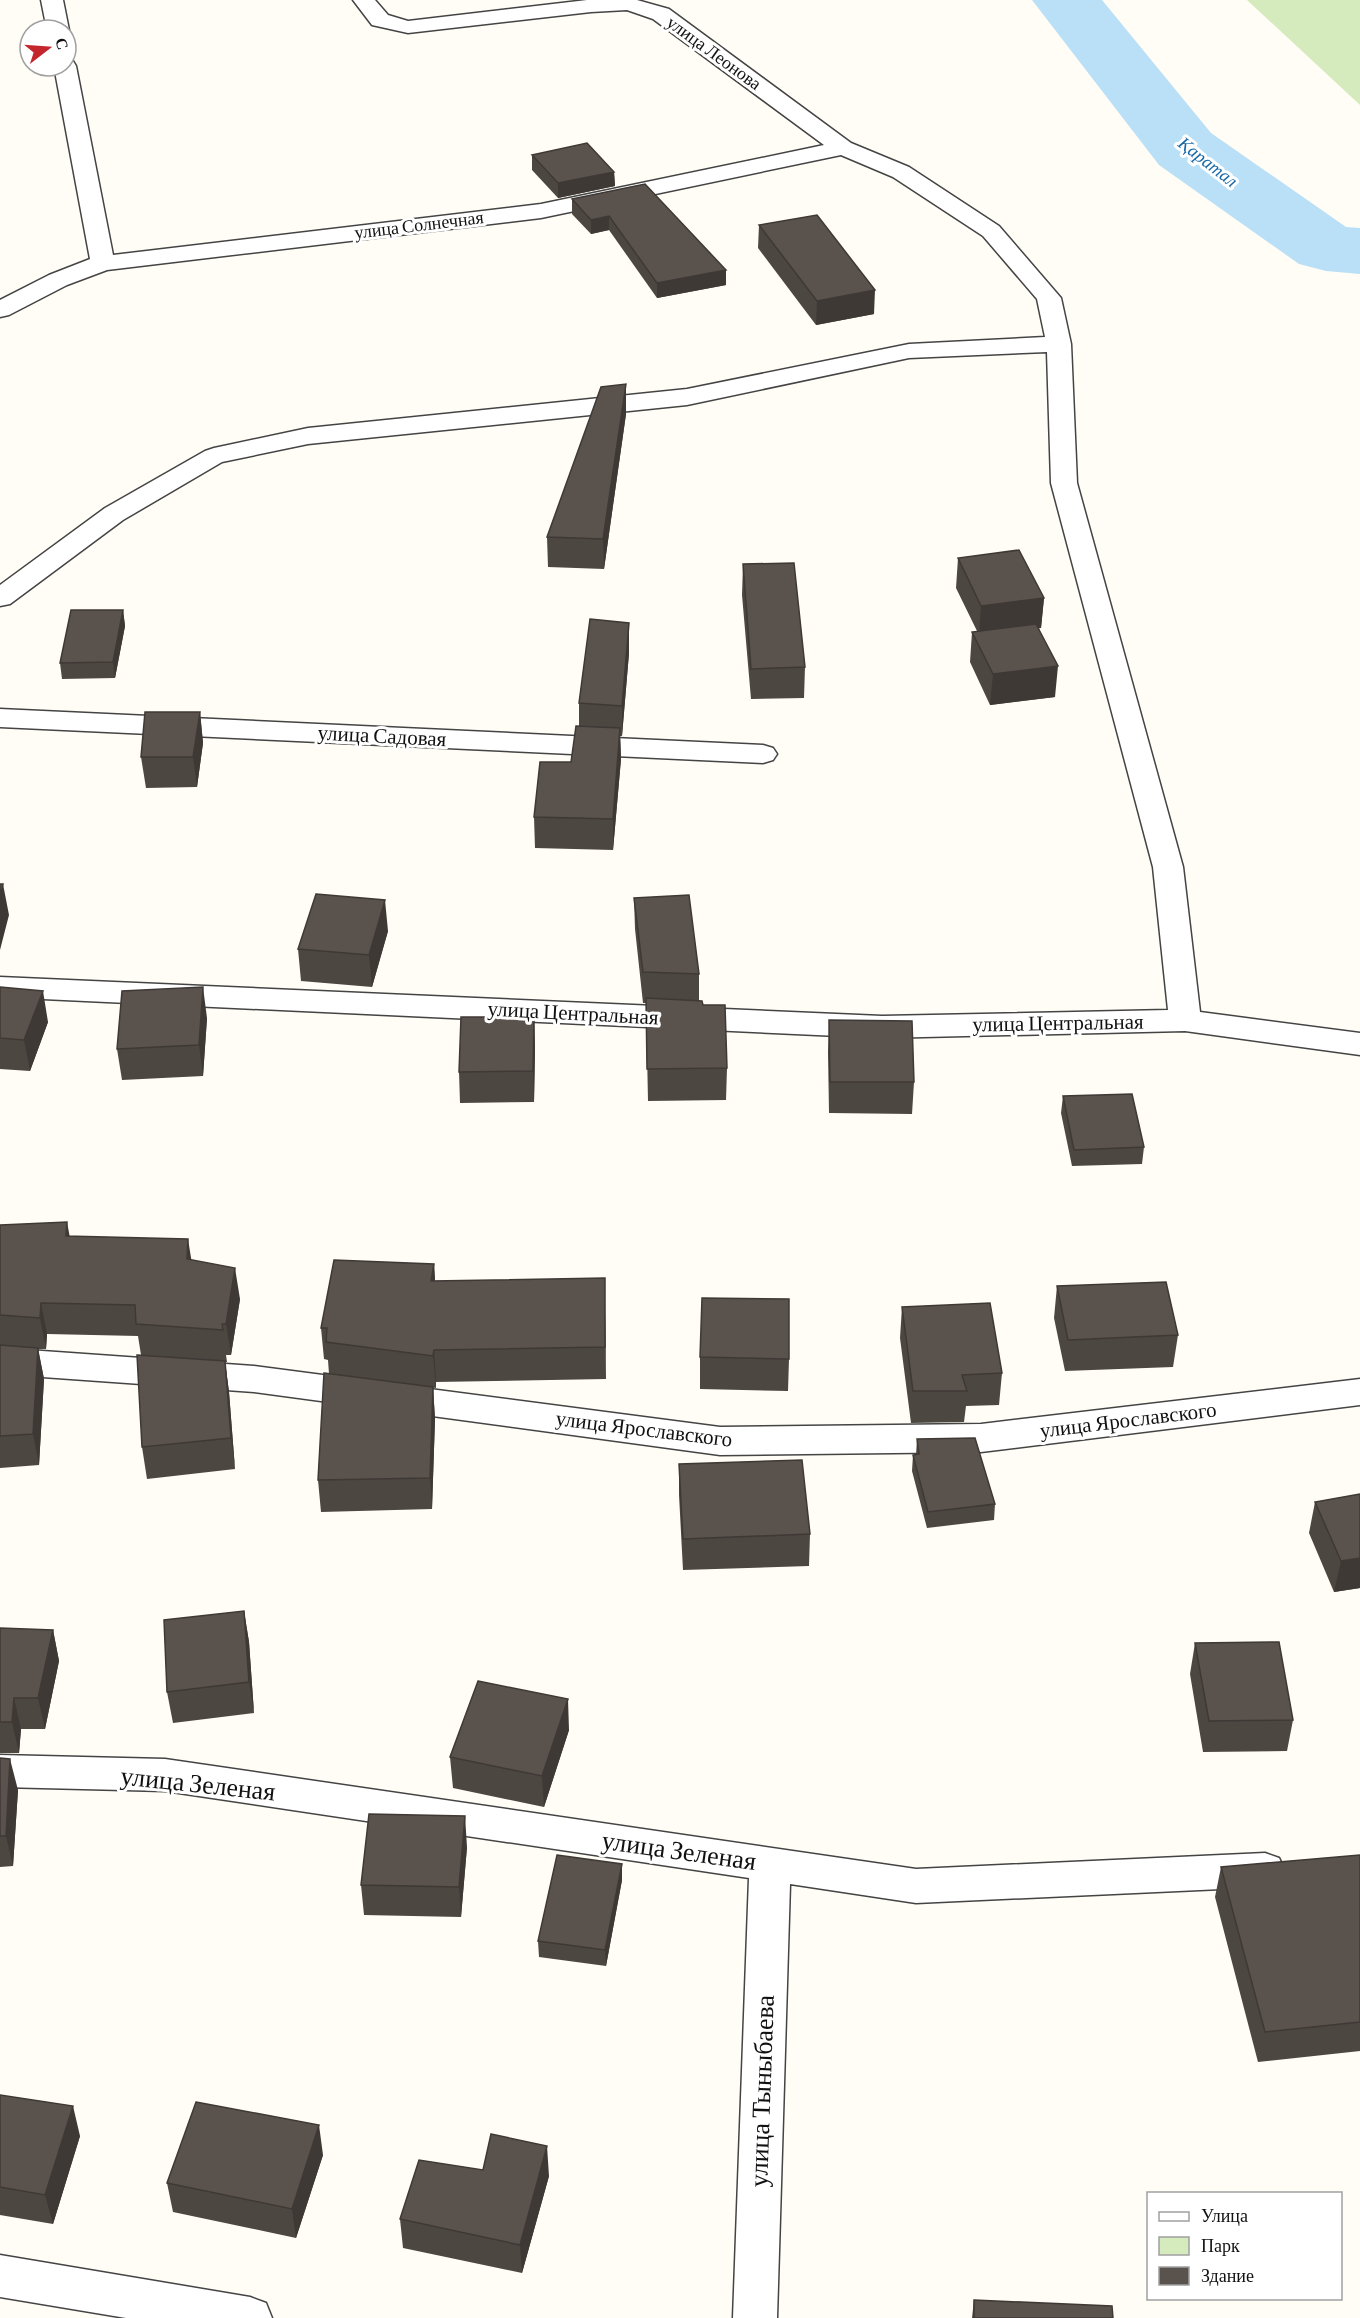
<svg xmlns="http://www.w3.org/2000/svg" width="1360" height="2318" font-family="'Crimson Pro',serif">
  <rect width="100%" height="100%" fill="#fffdf5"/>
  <path fill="#d5ebbd" d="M1247,0H1360V105Z"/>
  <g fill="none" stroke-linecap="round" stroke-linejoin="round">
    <path fill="#b9e0f7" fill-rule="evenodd" d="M1032,0H1102L1211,133L1346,227L1360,228V274L1326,271L1299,264L1159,165Z"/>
    <g stroke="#444" stroke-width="3">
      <path id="minor" d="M41,0H63L69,30L66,34V30H47Z
        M353,0H375L388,15L408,21L587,0H637L669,9L851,143L909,167L999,226L1061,298L1071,344L1077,483L1183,867L1200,1012L1360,1033V1055L1185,1031L882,1038L0,997V977L882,1016L1168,1010L1153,867L1051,483L1047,352L909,358L687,405L308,444L222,462L123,520L10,604L0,606V585L105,508L205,451L214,448L308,428L687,389L909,344L1045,337L1037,299L983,236L893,177L841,155L541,218L107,270L67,285L9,315L0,317V300L49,275L90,259L54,66H66V60L73,61L76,66L113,255L541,204L824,145L653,19L627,10L591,12L408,33L372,25Z
        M0,709L763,745L773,748L777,754L773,760L763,763L0,727Z
        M0,1348L254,1366L720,1427L981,1424L1360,1379V1405L981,1452L720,1455L254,1392L0,1374Z
        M0,1755L165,1759L916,1869L1265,1853L1279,1858L1285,1870L1279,1882L1265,1887L916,1903L790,1884L777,2318H733L749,1878L165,1791L0,1787Z
        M0,2255L250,2297L266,2303L272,2318H126L0,2297Z"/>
    </g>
    <use href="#minor" fill="#fff" fill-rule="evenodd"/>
  </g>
  <path fill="#4d4742" d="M532,155L614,172L615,186L558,198L532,170Z
    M572,199L726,270V285L657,298L609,230L591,234L572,214Z
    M759,225L874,314L816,325L758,248Z
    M626,384V414L604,569L548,567L547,537Z
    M958,558L1044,598L1041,628H1039L1055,697L990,705L970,662L972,632L977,631L956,588Z
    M743,564L805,667L804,698L751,699L742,595Z
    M123,610L125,626L115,678L62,679L60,663Z
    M629,623V653L622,736H620L621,759L613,850L535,848L534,817L571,762L579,726V703Z
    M200,712L203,743L197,787L146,788L141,757Z
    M634,898L699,974V1000L703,1005L727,1068L726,1100L648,1101L646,1003H643L635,929Z
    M388,931L372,987L301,981L298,949Z
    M0,987L48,1022L30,1071L0,1069Z
    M534,1017L535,1048L534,1102L460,1103L459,1072Z
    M207,1018L203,1076L122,1080L117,1049Z
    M829,1020L914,1082L912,1114L829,1113L828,1052Z
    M1063,1096L1144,1147L1142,1164L1072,1166L1061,1113Z
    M0,1225L69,1236L191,1260L240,1299L231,1355H226L227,1362H225L229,1392L235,1469L147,1479L142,1447L141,1355L138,1336L47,1334L46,1349H38L44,1379L39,1465L0,1468Z
    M434,1264L435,1281L605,1309L606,1379L436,1382V1388L364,1378L433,1387L435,1419L432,1509L321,1512L318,1480L329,1374L328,1360L324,1359L321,1328Z
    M1057,1286L1178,1335L1173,1367L1065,1371L1054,1318Z
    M902,1307L1002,1373L999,1405L966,1406L964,1422L911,1423L900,1338Z
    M700,1357L789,1359L788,1391L700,1389Z
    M917,1439L995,1504L994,1520L927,1528L912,1471L913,1455H916Z
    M679,1464L810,1534L809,1566L683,1570L679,1495Z
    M1360,1494V1588L1334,1592L1309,1533L1315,1502Z
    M244,1611L249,1642L254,1713L173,1723L167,1692Z
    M0,1628L53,1630L59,1661L45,1729H21L19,1753H0Z
    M1195,1643L1293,1720L1287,1751L1203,1752L1190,1674Z
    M569,1730L544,1807L453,1788L450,1757Z
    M0,1758L18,1790L13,1866L0,1867Z
    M467,1847L461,1917L364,1915L361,1885Z
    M1360,1855V2051L1258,2062L1215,1897L1221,1867Z
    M622,1880L606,1966L539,1957L538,1941Z
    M0,2095L80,2136L53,2224L0,2215Z
    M323,2155L296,2238L173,2212L167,2183Z
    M549,2176L522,2273L403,2248L400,2219Z
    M974,2300L1113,2318H972Z"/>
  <path fill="#3f3936" d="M614,172L615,186L558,198V183Z
    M609,216V230L591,234V220Z
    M726,270V285L657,298V283Z
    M875,290L874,314L816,325L817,301Z
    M626,384V414L604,569L603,539Z
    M1044,598L1041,628L979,636L981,606Z
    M123,610L125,626L115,678L113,662Z
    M629,623V653L622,736V706Z
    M1058,666L1055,697L990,705L993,674Z
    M200,712L203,743L197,787L193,757Z
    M620,728L621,759L613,850V819Z
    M3,884L9,915L0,950V897Z
    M385,900L388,931L372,987L369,955Z
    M203,987L207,1018L203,1076L199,1045Z
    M43,991L48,1022L30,1071L24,1040Z
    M534,1017L535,1048L534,1102L533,1071Z
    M67,1222L73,1254L66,1236Z
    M188,1239L193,1270L187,1259Z
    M434,1264L436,1296L431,1281Z
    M235,1268L240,1299L231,1355L226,1324Z
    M605,1278V1309L606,1379L605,1347Z
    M41,1303L47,1334L46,1349L40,1318Z
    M38,1348L44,1379L39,1465L33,1434Z
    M434,1350L436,1382V1388L433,1356Z
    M225,1361L229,1392L235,1469L231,1438Z
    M433,1387L435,1419L432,1509L430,1478Z
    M1360,1558V1588L1334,1592L1341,1561Z
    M244,1611L249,1642L254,1713L249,1682Z
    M53,1630L59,1661L45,1729L38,1698Z
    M14,1698L21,1729L19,1753L12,1722Z
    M568,1699L569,1730L544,1807L542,1776Z
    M10,1759L18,1790L13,1866L6,1836Z
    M465,1816L467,1847L461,1917L459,1887Z
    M622,1864V1880L606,1966L605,1950Z
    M73,2106L80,2136L53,2224L45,2195Z
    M319,2125L323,2155L296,2238L292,2209Z
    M547,2146L549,2176L522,2273L520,2245Z"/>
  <path fill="#5a524d" stroke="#3f3936" stroke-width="1.5" d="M587,143L614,172L558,183L532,155Z
    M645,184L726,270L657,283L609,216L591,220L572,199Z
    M817,215L875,290L817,301L759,225Z
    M626,384L603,539L547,537L601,387Z
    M1019,550L1044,598L981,606L958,558Z
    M794,563L805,667L751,669L743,564Z
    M71,610H123L113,662L60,663Z
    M590,619L629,623L622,706L579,703Z
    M1036,624L1058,666L993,674L972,632Z
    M145,712H200L193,757H141Z
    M576,726L620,728L613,819L534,817L540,762H571Z
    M0,884H3L0,897Z
    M316,894L385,900L369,955L298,949Z
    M689,895L699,974L643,972L634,898Z
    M0,987L43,991L24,1040L0,1038Z
    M203,987L199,1045L117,1049L122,991Z
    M646,998L702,1001L703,1005H725L727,1068L647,1069Z
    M461,1017H534L533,1071L459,1072Z
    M829,1020L912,1021L914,1082H830Z
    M1132,1094L1144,1147L1074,1150L1063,1096Z
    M67,1222L66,1236L188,1239L187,1259L235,1268L226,1324H222L223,1330L136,1324L135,1305L41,1303L40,1318L0,1315V1225Z
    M334,1260L434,1264L431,1281L605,1278V1347L434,1350L433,1356L326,1342L327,1328H321Z
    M1166,1282L1178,1335L1068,1340L1057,1286Z
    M702,1298L789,1299V1359L700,1357Z
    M990,1303L1002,1373L962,1375L967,1391H913L902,1307Z
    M0,1345L38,1348L33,1434L0,1436Z
    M137,1355L225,1361L231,1438L142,1447Z
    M324,1373L433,1387L430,1478L318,1480Z
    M975,1438L995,1504L928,1512L913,1455L919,1454L917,1439Z
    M802,1460L810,1534L683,1539L679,1464Z
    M1360,1494V1558L1341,1561L1315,1502Z
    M244,1611L249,1682L167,1692L164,1620Z
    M0,1628L53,1630L38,1698H14L12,1722H0Z
    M1279,1642L1293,1720L1209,1721L1195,1643Z
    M478,1681L568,1699L542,1776L450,1757Z
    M0,1758L10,1759L6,1836H0Z
    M369,1814L465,1816L459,1887L361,1885Z
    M557,1855L622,1864L605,1950L538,1941Z
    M1360,1855V2022L1265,2032L1221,1867Z
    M0,2095L73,2106L45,2195L0,2187Z
    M196,2102L319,2125L292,2209L167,2183Z
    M491,2134L547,2146L520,2245L400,2219L419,2160L483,2170Z
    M974,2300L1112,2306L1113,2318H974Z"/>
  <g text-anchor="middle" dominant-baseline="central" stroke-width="6" stroke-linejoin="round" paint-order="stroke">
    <g font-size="18" fill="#111" stroke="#fff">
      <text transform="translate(714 53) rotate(36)">улица Леонова</text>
      <text transform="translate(419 225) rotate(-7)">улица Солнечная</text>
    </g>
    <g font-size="18" font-style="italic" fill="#1768a6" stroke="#fff">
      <text transform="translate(1208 162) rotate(38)">Қаратал</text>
    </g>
    <g font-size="21" fill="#111" stroke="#fff">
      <text transform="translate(382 736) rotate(3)">улица Садовая</text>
      <text transform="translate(573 1013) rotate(3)">улица Центральная</text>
      <text transform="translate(1058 1023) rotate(-1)">улица Центральная</text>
      <text transform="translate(1128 1420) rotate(-7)">улица Ярославского</text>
      <text transform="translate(644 1429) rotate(7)">улица Ярославского</text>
    </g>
    <g font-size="26" fill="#111" stroke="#fff">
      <text transform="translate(198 1784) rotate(6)">улица Зеленая</text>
      <text transform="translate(679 1851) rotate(8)">улица Зеленая</text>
      <text transform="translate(762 2091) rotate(-88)">улица Тыныбаева</text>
    </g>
  </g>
  <rect x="1147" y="2192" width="195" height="108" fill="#ffffff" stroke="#a0a0a0" stroke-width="1.5"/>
  <rect x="1159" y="2212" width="30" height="9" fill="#ffffff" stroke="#a0a0a0" stroke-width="1.5"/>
  <text x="1201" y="2222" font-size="18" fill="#111111">Улица</text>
  <rect x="1159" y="2237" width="30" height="18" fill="#d5ebbd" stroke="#a0a0a0" stroke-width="1.5"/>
  <text x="1201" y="2252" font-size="18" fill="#111111">Парк</text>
  <rect x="1159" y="2267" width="30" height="18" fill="#5a524d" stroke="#a0a0a0" stroke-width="1.5"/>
  <text x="1201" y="2282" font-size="18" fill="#111111">Здание</text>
  <g transform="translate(48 48) rotate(73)"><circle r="28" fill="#ffffff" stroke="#a0a0a0" stroke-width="1.5"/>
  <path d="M0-4.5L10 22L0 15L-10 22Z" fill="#c4262e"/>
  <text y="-9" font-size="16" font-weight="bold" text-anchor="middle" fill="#111111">С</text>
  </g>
</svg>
